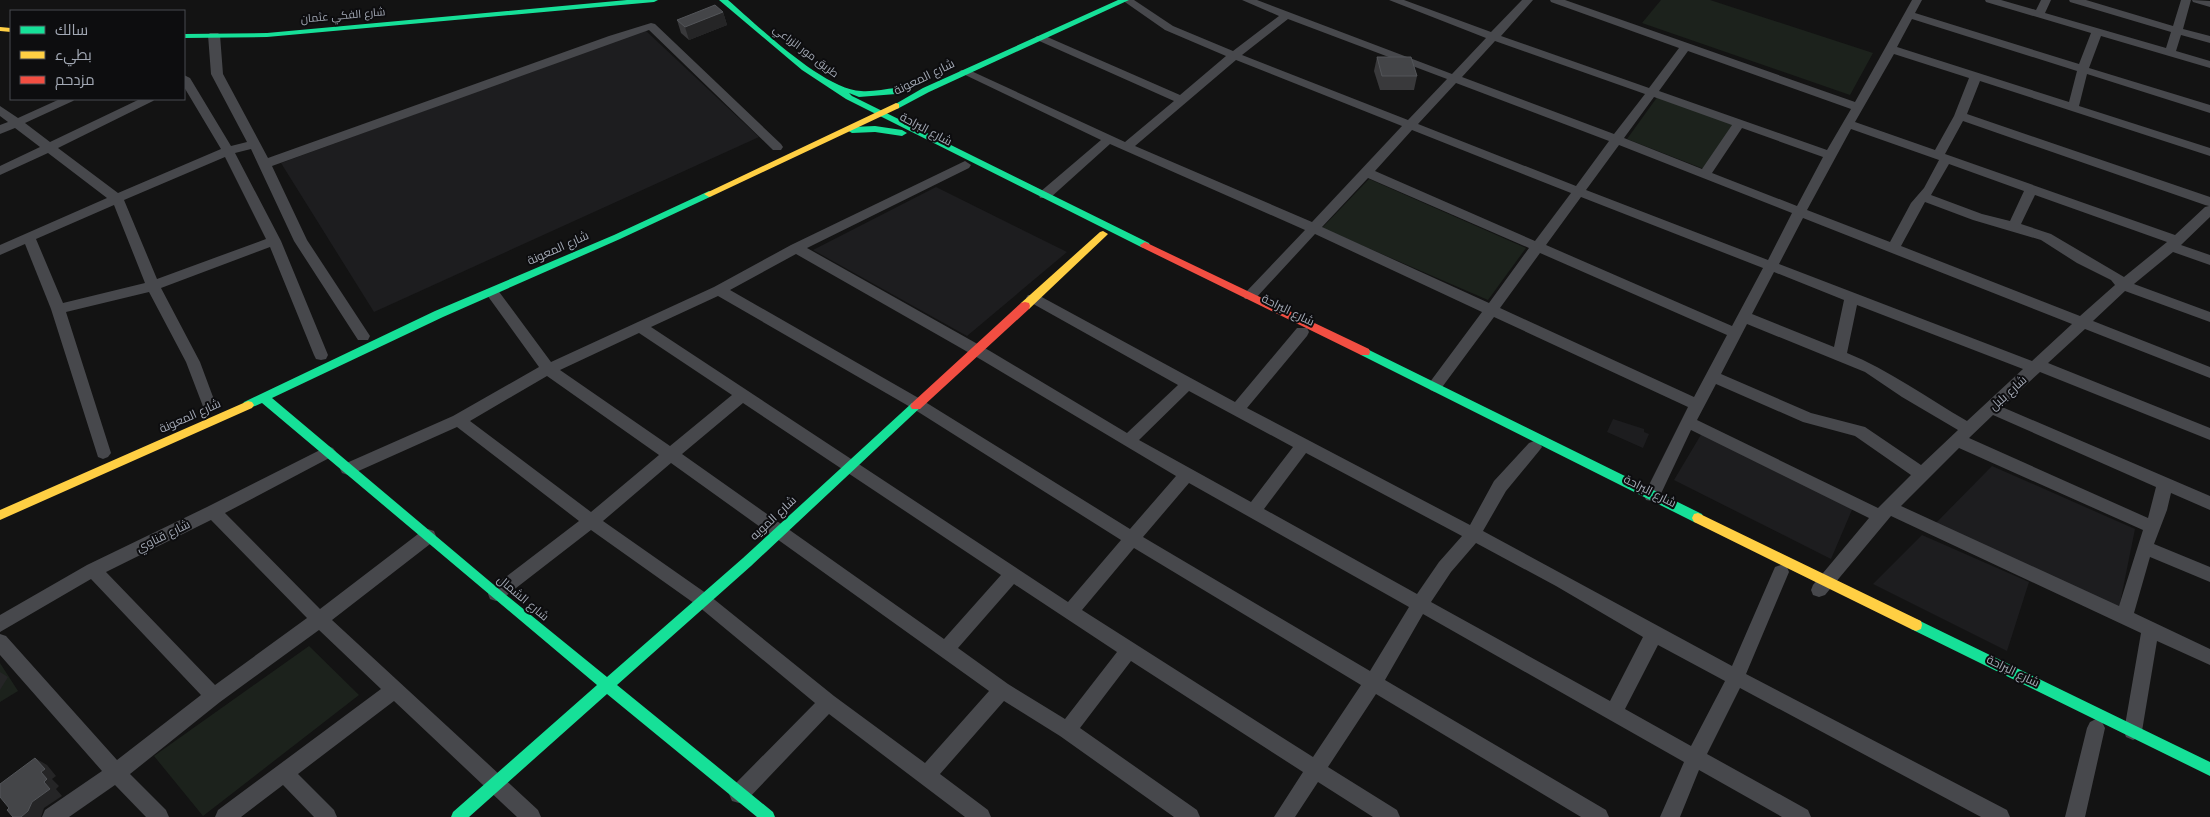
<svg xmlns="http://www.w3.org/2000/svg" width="2210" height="817" font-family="'DM Sans',Cairo,sans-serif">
  <rect width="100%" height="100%" fill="#131313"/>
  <path fill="#1d1d1f" d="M645,30L759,137L374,312L281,163Z
    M936,187L1067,252L967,336L813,250Z
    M1613,419L1644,429V432L1649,434L1643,448L1607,432Z
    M1702,433L1854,505L1831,559L1674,480Z
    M1992,466L2135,529L2119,608L1933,526Z
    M1922,535L2029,582L2007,651L1873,584Z"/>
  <path fill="#1c221c" d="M1661,0H1710L1873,53L1850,95L1642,23Z
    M1658,96L1733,124L1704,169L1627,139Z
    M1369,179L1526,248L1488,300L1322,228Z
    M309,646L359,695L203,816L154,756Z
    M0,663L18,691L0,702Z"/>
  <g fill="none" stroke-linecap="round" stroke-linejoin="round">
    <path fill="#47484c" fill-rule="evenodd" d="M1122,0H1134L1173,26L1233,51L1279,16L1242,0H1257L1452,74L1486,38L1389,0H1404L1491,32L1522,0H1533L1501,36L1649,88L1679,48L1551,2L1550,0H1565L1855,102L1912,0H1922L1915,13L2079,64L2091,33L1986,2L1985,0H2001L2036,10L2041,0H2051L2045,13L2166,48L2171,32L2070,2L2069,0H2086L2173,26L2181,0H2191L2183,29L2210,36V43L2181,35L2176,51L2210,61V68L2101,36L2089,68L2210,105V113L2087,74L2079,106L2210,148V156L1980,81L1967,114L2210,197V217L2181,245L2210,255V265L2173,252L2134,284L2210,312V322L2125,291L2093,321L2210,367V378L2085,329L2048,363L2210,428V440L2040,372L2002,407L2210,496V510L2171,493L2167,510L2154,544L2210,567V582L2150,557L2134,613L2210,649V665L2157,641L2142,731L2140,737L2133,740L2126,737L2124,731L2141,633L1891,516L1825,595L1819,597L1813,595L1811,590L1813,585L1869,518L1691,430L1658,500L1652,501L1646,500L1644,495L1688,407L1494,317L1440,390L1435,392L1430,390L1428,386L1430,382L1482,312L1315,234L1255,299H1245L1243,296L1245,293L1305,230L1110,144L1050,198H1040L1039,195L1040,192L1101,140L959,72L961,70H969L1125,142L1174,101L1037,40L1035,38L1037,36H1045L1180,95L1226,56L1165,30ZM1288,19L1447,79L1408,120L1242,55ZM1912,19L2077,71L2069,102L1897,47ZM1495,41L1645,94L1614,134L1462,77ZM1688,51L1851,109L1827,150L1659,91ZM1894,54L1969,78L1954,116L1935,150L1855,122ZM1236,60L1402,126L1312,222L1135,146ZM1456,83L1609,141L1576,186L1418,124ZM1654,97L1732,125L1702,169L1624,138ZM1963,121L2205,205L2209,206L2205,207L2175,235L1945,154ZM1742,128L1823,157L1797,206L1712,173ZM1851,129L1939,160L1924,188L1911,203L1890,242L1807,210ZM1412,130L1571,193L1535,241L1375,171ZM1619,145L1792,213L1768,260L1586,190ZM1949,164L2024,191L2010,221L1982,214L1931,195ZM1368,178L1529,248L1489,303L1322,227ZM2035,195L2167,242L2124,277L2051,234L2021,224ZM1581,197L1763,268L1732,326L1546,245ZM1925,202L1973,220L2041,240L2077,263L2111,280L2115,285L2080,316L1901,246ZM1803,218L2072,324L2032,361L1779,264ZM1540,253L1727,335L1694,397L1500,308ZM1774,272L1844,300L1834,347L1752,314ZM1857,305L2023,369L1967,421C1927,398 1889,370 1847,353ZM1747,324L1865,372L1902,397L1958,430L1921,465L1865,427L1811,413L1721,374ZM1716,384L1803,422L1855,436L1911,475L1878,508L1697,420ZM1993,415L2156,487L2148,518L1969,438ZM1959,448L2143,530L2119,606L1901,506Z
      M2192,0L2210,1V7L2193,2Z
      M651,23L655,24L781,144L783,147L781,150H773L649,30L272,166L307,240L370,336L368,340H358L294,241L251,149L235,153L281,241L328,355L326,359L321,360L316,359L314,355L270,247L161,288L200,362L216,405L214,409L209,411L204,409L186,362L149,292L66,312L111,453L108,457L103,459L98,457L51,309L25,244L0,255V245L107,198L48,153L0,175V166L40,147L15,128L0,134V125L8,122L0,116V106L18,118L60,99H75L73,101L25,123L50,142L140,99H155L153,101L58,148L118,193L221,149L184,87V75L190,78L231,146L247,142L211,74L208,35L210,33H218L220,35L223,74L268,158L609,36ZM225,157L266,239L157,279L124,200ZM114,205L145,283L63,303L36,239Z
      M965,161L971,165L969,168L807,248L990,351L1127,433L1178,385L1028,301L1026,298L1028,295H1038L1235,402L1297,328H1307L1309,332L1307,336L1247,408L1470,525L1494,481L1529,443L1534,441L1539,443L1542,447L1539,451L1506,491L1483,531L1732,666L1775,567L1781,565L1787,567L1789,572L1746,674L2007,810L2010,817H1981L1740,688L1707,754L1808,810L1811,817H1782L1699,770L1680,817H1660L1684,762L1423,614L1385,680L1606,810L1609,817H1581L1376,694L1328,767L1397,810L1400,817H1373L1318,782L1295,817H1274L1303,772L1131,661L1080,728L1197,810L1200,817H1174L1060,736L1004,701L940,774L988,810L991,817H965L829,714L746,801L739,803L732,801L729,794L732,787L815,703L698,606L591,530L502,599L496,601L490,599L488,594L490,589L579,521L457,427L354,473L348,475L342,473L340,469L342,465L453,416L539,367L487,295L485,292L487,289H497L551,362L714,287L791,245ZM796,254L980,359L1176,476L1130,529L922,400L730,290ZM718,296L912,408L1121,540L1068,602L651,327ZM639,333L732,395L670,446L560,370ZM547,376L659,455L591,512L470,421ZM1189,391L1293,447L1251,502L1139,440ZM743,403L1001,575L944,639L682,454ZM1306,453L1462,536L1439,562L1417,594L1264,509ZM671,463L989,691L925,763L834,696L710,596L603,521ZM1189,483L1409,607L1370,671L1143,537ZM1476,543L1556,586L1643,637L1610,701L1431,602L1451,572ZM1134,548L1361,685L1313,757L1082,610ZM1014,584L1117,652L1065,719L1008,684L958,648ZM1658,645L1725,681L1691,746L1625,709Z
      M328,446L333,448L336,452L333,456L225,513L320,609L422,531L428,529L434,531L436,536L434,541L332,620L538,810L541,817H517L394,701L298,774L334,810L337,817H314L283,785L241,817H215L218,810L381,689L319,630L220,702L130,774L166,810L169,817H146L115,785L69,817H42L45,810L102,771L0,655V634L6,636L117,760L201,695L91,579L0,632V615L87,565L207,507ZM211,520L307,618L215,685L106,572Z
      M2096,719L2102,722L2105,728L2085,817H2065L2087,728L2090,722Z"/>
    <path fill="#16e098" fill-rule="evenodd" d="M627,0H658L654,2L267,37L184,38V34L267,33Z
      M719,0H728C757,25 824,90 861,91C872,92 885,89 896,88L900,91L896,94L859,97L849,93L852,96L1149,243L1150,245L1145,248L1141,247L846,99L802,70Z
      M1118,0H1129L929,92L899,108L896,109L892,106L923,88Z
      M875,126L902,130L907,133L902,136L875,132L852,133L847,130L852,127Z
      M709,191L712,192V196L620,239L443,317L272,398L500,590L607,677L743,558L912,403H920L922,406L751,566L617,685L773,812L775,817H757L607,694L469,817H451L453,812L597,685L262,403L248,409L244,408L242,405L244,402L435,311L614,235Z
      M1365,348L1702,514L1704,518L1702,522L1698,523L1694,522L1361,355L1360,352L1361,349Z
      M1916,619L2210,762V776L1911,629L1910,625L1911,621Z"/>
    <path fill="#ffcf43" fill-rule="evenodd" d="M0,27L11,28V32L0,31Z
      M896,103L899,104V108L712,196L709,197L704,194Z
      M1103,231L1108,234L1106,236L1029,309H1021L1020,306L1021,303L1100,232Z
      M248,401L252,402L254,405L252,408L0,520V510Z
      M1698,513L1921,621L1922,625L1921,629L1916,631L1911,629L1694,522L1692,518L1694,514Z"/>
    <path fill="#f24e42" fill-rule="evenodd" d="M1145,242L1369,349L1370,352L1369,355H1361L1141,247L1140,245Z
      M1025,302L1029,303L1030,306L1029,309L920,409H912L910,406L912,403L1021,303Z"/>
  </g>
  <path fill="#39393b" d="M723,12L727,25L689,40L681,33L677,20Z
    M1377,57L1417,76L1414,90H1380L1374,71Z"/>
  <path fill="#252526" d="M723,12L727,25L689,40L685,27Z
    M0,672L8,677L0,690Z
    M35,758L47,765L56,776L52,779L59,786L56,789L62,796L44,808L41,817H21L32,802L44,782Z"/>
  <path fill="#444548" stroke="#535559" d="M715,5L723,12L685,27L677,20Z
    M1377,57H1411L1417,76H1382Z
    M35,758L45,769L41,772L47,779L44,782L50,789L32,802L28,811L21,817H13L7,810L9,808L0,797V784Z"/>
  <g text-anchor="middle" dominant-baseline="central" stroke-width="4" stroke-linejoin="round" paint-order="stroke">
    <g font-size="11" fill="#a3a9b5" stroke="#0d0d0f">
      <text transform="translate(343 15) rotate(-5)">شارع الفكي عثمان</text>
      <text transform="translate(806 51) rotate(37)">طريق مور الزراعي</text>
    </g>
    <g font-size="12" fill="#a3a9b5" stroke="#0d0d0f">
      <text transform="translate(924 77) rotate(-26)">شارع المعونة</text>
      <text transform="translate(926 129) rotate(28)">شارع البراحة</text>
      <text transform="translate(558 248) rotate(-24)">شارع المعونة</text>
      <text transform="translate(1288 310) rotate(26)">شارع البراحة</text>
      <text transform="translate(2008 393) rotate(-42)">شارع بلبل</text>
      <text transform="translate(190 416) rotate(-24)">شارع المعونة</text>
      <text transform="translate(1650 491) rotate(27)">شارع البراحة</text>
      <text transform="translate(773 518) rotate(-43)">شارع المويه</text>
      <text transform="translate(163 536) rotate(-26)">شارع قناوي</text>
      <text transform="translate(523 598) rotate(40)">شارع الشمال</text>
      <text transform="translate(2013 671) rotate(26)">شارع البراحة</text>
    </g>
  </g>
  <rect x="10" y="10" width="175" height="90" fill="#0d0d0f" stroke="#494b51"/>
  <rect x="20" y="26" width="25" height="8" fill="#16e098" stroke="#494b51"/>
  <text x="55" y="35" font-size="15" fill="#a3a9b5">سالك</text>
  <rect x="20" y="51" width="25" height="8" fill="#ffcf43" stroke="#494b51"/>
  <text x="55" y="60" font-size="15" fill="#a3a9b5">بطيء</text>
  <rect x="20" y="76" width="25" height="8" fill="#f24e42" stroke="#494b51"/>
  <text x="55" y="85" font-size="15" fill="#a3a9b5">مزدحم</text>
</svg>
